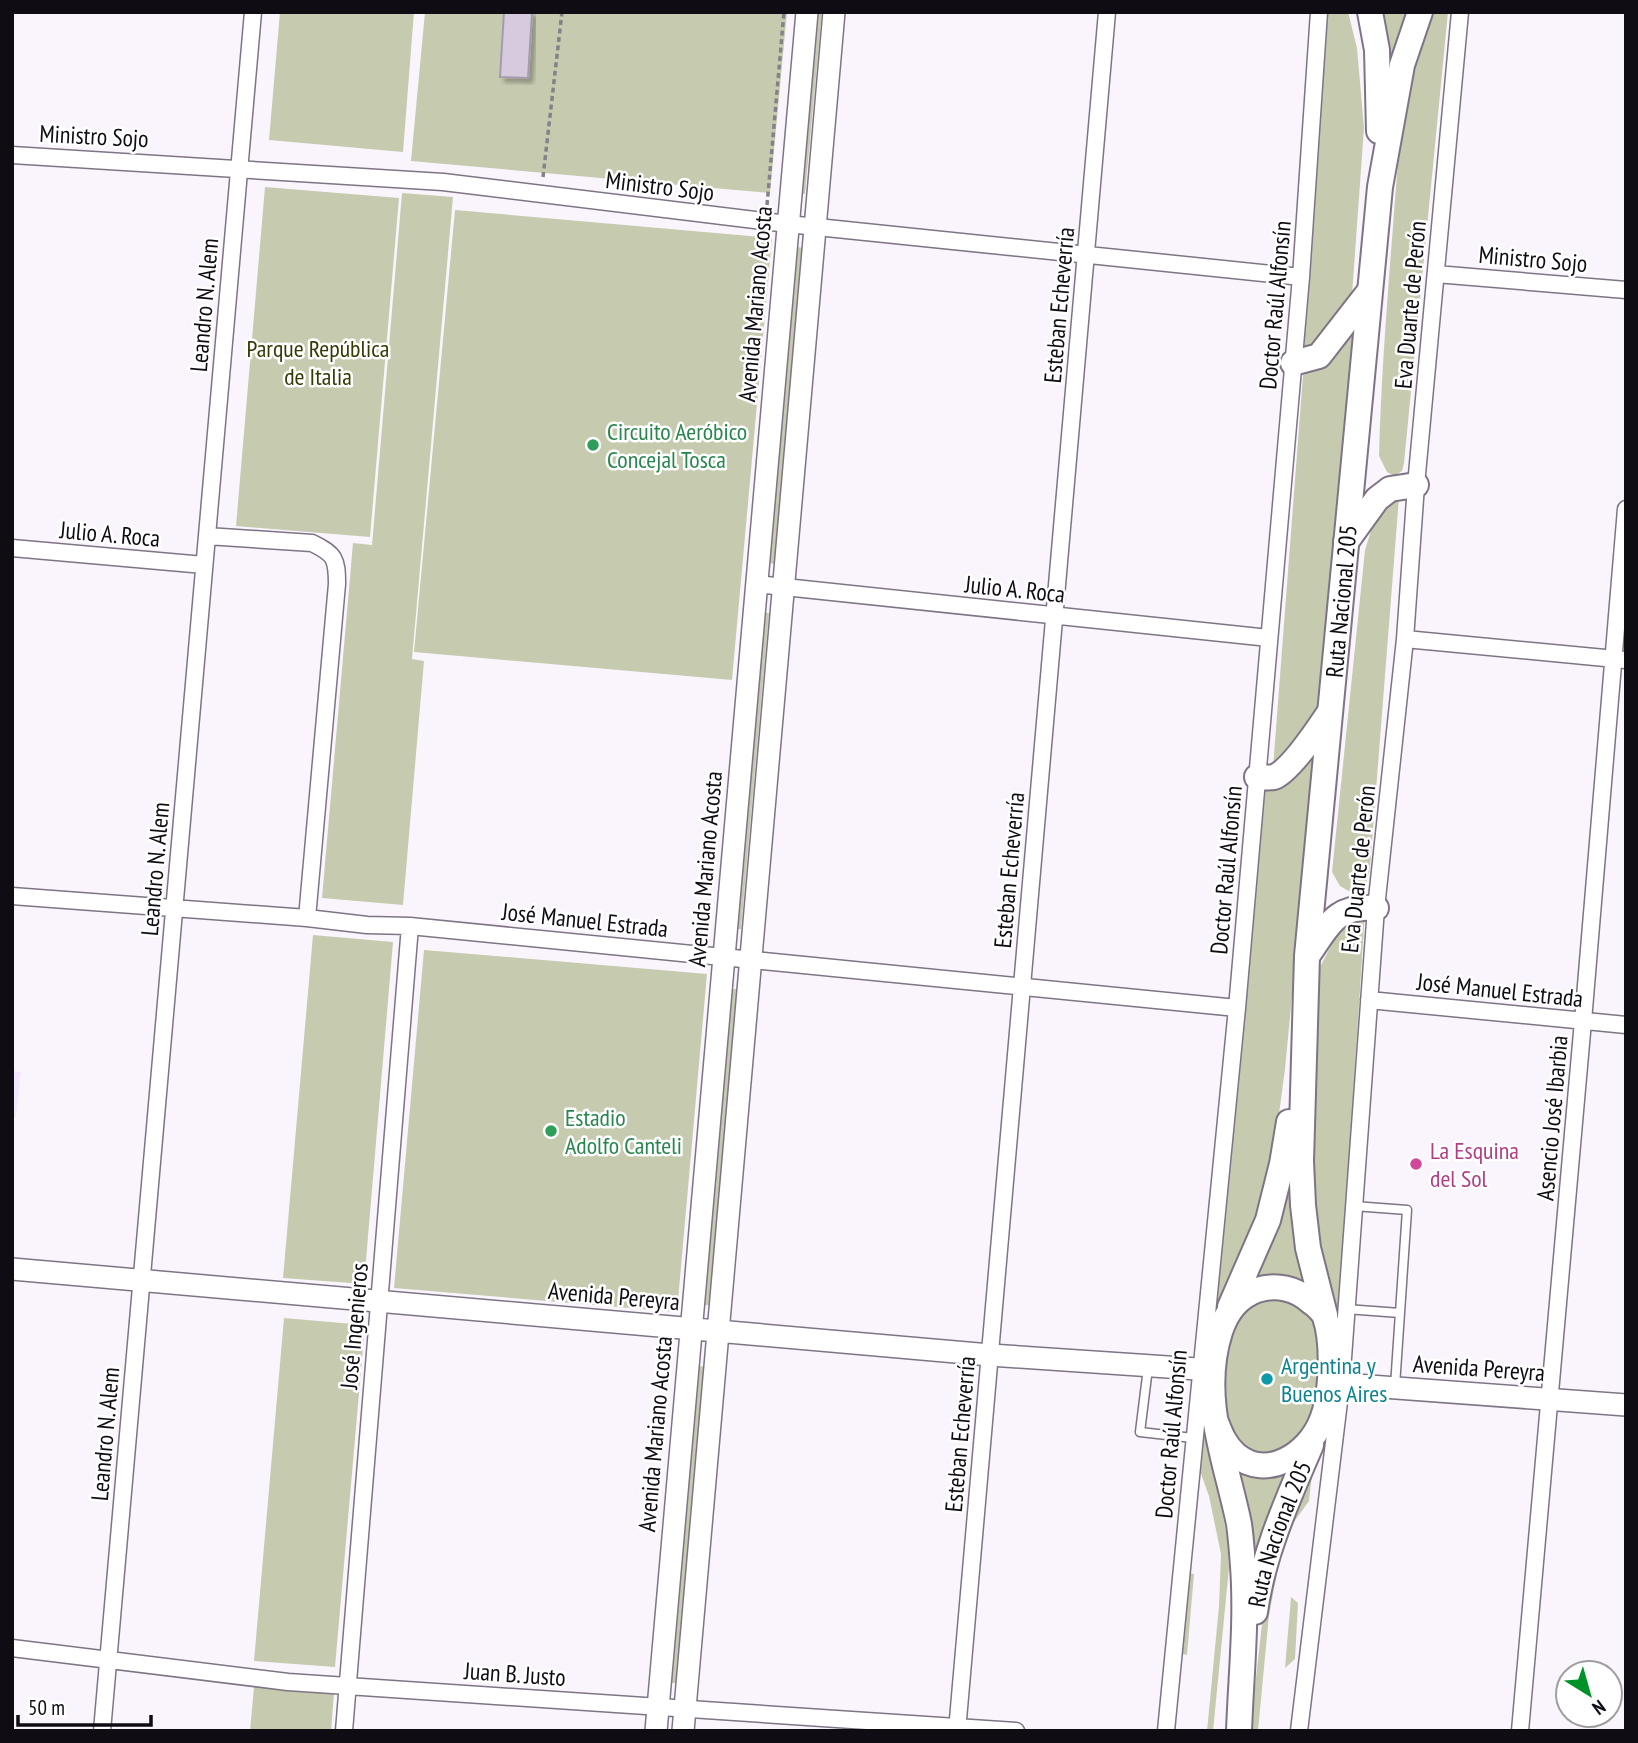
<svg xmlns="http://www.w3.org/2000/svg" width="1638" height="1743" font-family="'PT Sans Narrow',sans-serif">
  <defs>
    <filter id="shadow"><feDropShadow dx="4.5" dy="4.5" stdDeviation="2" flood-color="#0004"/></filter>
  </defs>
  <rect width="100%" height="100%" fill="#faf5fd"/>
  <path fill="#f3e8fd" d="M12,1071L21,1072L16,1117H12Z"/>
  <path fill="#c6cbaf" d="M280,12H414L403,152L269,140Z
    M425,12H787L770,193L411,161Z
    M816,12H822L805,194H800Z
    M1327,12H1348L1357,48L1364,128L1351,309L1317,348L1301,353Z
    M1376,12H1414L1388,111Z
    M1433,12H1448L1404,463L1402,471L1394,476L1387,472L1379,456C1381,379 1387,303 1393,226C1399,154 1401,79 1433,12Z
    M265,187L399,198L370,537L236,526Z
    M402,193L453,197L412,659L424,661L403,905L322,898L353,543L372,545Z
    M455,210L772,238L732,680L414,652Z
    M797,247L803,248L775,564L769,563Z
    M1356,324L1324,705L1273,768L1303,375L1322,366Z
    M1399,497L1370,867C1368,880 1366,889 1352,893L1340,886L1332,872L1365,550L1374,521Z
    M763,613H769L741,929H735Z
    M1316,746L1285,1069L1275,1144L1261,1203L1240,1262L1212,1323L1263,786Z
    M1365,912L1337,1344L1313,1240L1308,1096L1320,967L1338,932Z
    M313,935L393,942L364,1284L283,1278Z
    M424,950L707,974L677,1312L394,1288Z
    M732,989H738L710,1305H704Z
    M1290,1152L1316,1298L1250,1286Z
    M1289,1297L1314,1316L1323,1361L1314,1420L1295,1447L1263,1457L1235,1444L1220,1412L1224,1346L1239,1312L1257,1300Z
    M284,1318L365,1325L335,1667L254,1661Z
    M699,1366L705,1367L676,1683H671Z
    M1203,1428L1219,1495L1227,1538L1229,1568L1213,1731H1207L1219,1606L1221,1554L1209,1496L1199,1468Z
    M1314,1456L1309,1501L1294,1522L1279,1563L1269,1615L1258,1731H1250L1264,1606L1274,1561Z
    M1230,1458L1290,1468L1253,1594Z
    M1188,1573L1194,1574L1187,1655L1182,1654Z
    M1291,1597L1298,1603L1295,1659L1285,1668Z
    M254,1687L334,1693L331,1731H250Z"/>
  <path fill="#d6cbde" stroke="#a69bae" stroke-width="2" filter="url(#shadow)" d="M504,12H532L528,78L500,77Z"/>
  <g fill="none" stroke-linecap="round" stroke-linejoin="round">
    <g stroke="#7e7485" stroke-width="11">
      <path id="lane" d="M1354,1206L1407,1210L1395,1386
        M1346,1309L1400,1313
        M1148,1368L1140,1432L1193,1438"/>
    </g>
    <g stroke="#7e7485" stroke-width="19">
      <path id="street" d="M12,155L443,182L788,224L1301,277
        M1436,274L1626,290
        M207,536L312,543C335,554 337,559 337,584L307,918
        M12,548L204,565
        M756,584L1269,638
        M1405,639L1626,660
        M12,896L307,918L367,925L410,926L1237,1008
        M1369,1000L1626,1025
        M12,1648L288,1682L1016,1731
        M102,1731L253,12
        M344,1731L410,926
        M957,1731L1107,12
        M1166,1731L1237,1008L1301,277L1319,12
        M1299,1731L1341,1385L1376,908L1405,639L1416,485L1460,12
        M1520,1731L1583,1021L1626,509"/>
    </g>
    <g stroke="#7e7485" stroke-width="24">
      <path id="secondary" d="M12,1269L990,1355L1212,1370
        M1329,1383L1626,1405
        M656,1731L807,12
        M683,1731L834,12"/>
    </g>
    <g stroke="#7e7485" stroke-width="28">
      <g id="primary">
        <path d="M1370,12L1377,50L1379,131"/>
        <path d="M1293,363L1319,356L1368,293"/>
        <path d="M1346,542L1377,499L1390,489L1416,485"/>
        <path d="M1257,777C1262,777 1269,778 1274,777C1290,771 1319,728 1329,713"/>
        <path d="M1308,955C1329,925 1335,905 1376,908"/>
        <path d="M1230,1307L1268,1220L1282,1164L1289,1122"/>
        <path id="s1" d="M1325,1315L1308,1248L1303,1205L1301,1161L1307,956L1380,187L1402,65L1420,12"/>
        <path d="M1213,1414C1219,1429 1223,1444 1236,1455C1267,1481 1308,1454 1321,1422C1332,1397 1334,1344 1325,1317C1323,1312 1316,1305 1311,1302C1296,1288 1276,1284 1257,1290C1237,1297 1226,1313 1220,1332C1199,1398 1226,1460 1239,1524C1241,1538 1242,1553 1243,1566C1247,1621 1241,1676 1239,1731"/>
        <path id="s2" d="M1255,1612C1263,1553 1288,1499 1311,1445"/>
      </g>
    </g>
    <path stroke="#858188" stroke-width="3.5" stroke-dasharray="5 3.5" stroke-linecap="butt" d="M543,177L562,12
      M767,205L784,12"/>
    <use href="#lane" stroke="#fff" stroke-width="8"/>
    <use href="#street" stroke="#fff" stroke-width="16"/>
    <use href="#secondary" stroke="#fff" stroke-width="21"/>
    <use href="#primary" stroke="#fff" stroke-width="24"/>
  </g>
  <g fill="#2e9e5b" stroke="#fff" stroke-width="2.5">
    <circle cx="593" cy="445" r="7"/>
    <circle cx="551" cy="1131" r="7"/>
  </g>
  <circle fill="#d1479c" stroke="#fff" stroke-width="2.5" cx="1416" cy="1164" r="7"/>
  <circle fill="#0f9aa8" stroke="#fff" stroke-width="2.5" cx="1267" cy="1379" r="7"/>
  <g text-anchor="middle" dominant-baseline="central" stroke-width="5" stroke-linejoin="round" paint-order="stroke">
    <g font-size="24" fill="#100c13" stroke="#fff">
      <text transform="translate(94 136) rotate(3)">Ministro Sojo</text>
      <text transform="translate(660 186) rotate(7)">Ministro Sojo</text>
      <text transform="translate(1533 259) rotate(5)">Ministro Sojo</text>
      <text transform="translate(755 304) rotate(-85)">Avenida Mariano Acosta</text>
      <text transform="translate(204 305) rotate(-85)">Leandro N. Alem</text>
      <text transform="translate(1059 305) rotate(-85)">Esteban Echeverría</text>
      <text transform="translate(1275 305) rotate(-85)">Doctor Raúl Alfonsín</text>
      <text transform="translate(1410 305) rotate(-85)">Eva Duarte de Perón</text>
      <text transform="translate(110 534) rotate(5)">Julio A. Roca</text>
      <text transform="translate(1015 589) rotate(6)">Julio A. Roca</text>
      <text stroke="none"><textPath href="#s1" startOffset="718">Ruta Nacional 205</textPath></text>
      <text transform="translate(155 869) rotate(-85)">Leandro N. Alem</text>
      <text transform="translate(705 869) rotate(-85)">Avenida Mariano Acosta</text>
      <text transform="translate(1358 869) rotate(-84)">Eva Duarte de Perón</text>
      <text transform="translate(1009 870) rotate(-85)">Esteban Echeverría</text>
      <text transform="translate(1226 870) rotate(-85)">Doctor Raúl Alfonsín</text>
      <text transform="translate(585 920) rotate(6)">José Manuel Estrada</text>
      <text transform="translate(1500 990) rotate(6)">José Manuel Estrada</text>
      <text transform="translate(1552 1118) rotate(-85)">Asencio José Ibarbia</text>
      <text transform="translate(614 1296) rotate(5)">Avenida Pereyra</text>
      <text transform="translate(354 1326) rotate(-85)">José Ingenieros</text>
      <text transform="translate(1479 1368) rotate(4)">Avenida Pereyra</text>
      <text transform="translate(105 1434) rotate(-85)">Leandro N. Alem</text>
      <text transform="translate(655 1434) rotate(-85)">Avenida Mariano Acosta</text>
      <text transform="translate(960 1434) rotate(-85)">Esteban Echeverría</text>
      <text transform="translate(1171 1434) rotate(-85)">Doctor Raúl Alfonsín</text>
      <text stroke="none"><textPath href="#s2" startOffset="82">Ruta Nacional 205</textPath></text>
      <text transform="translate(515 1674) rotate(4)">Juan B. Justo</text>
    </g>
    <g font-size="24" fill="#353a03" stroke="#fff">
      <text x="318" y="348">Parque República<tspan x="318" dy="28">de Italia</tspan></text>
    </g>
    <g font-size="24" fill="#27864d" stroke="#fff" text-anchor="start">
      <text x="607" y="431">Circuito Aeróbico<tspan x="607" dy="28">Concejal Tosca</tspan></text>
      <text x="565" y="1117">Estadio<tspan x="565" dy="28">Adolfo Canteli</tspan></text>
    </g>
    <g font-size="24" fill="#b23c85" stroke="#fff" text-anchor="start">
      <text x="1430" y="1150">La Esquina<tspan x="1430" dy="28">del Sol</tspan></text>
    </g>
    <g font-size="24" fill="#0d838f" stroke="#fff" text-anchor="start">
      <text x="1281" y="1365">Argentina y<tspan x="1281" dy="28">Buenos Aires</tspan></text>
    </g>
  </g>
  <rect width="1638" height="1743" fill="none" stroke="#100c13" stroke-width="28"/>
  <g transform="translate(1589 1694) rotate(143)"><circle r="33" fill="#ffffff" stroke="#9f9ea1" stroke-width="2"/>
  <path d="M0-5L12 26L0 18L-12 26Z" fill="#009228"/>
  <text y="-10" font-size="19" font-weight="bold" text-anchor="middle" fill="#100c13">N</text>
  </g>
  <path d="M18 1715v10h133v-10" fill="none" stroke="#100c13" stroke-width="3.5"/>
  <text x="28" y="1715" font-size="21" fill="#100c13" stroke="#ffffff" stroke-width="5" paint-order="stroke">50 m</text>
</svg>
